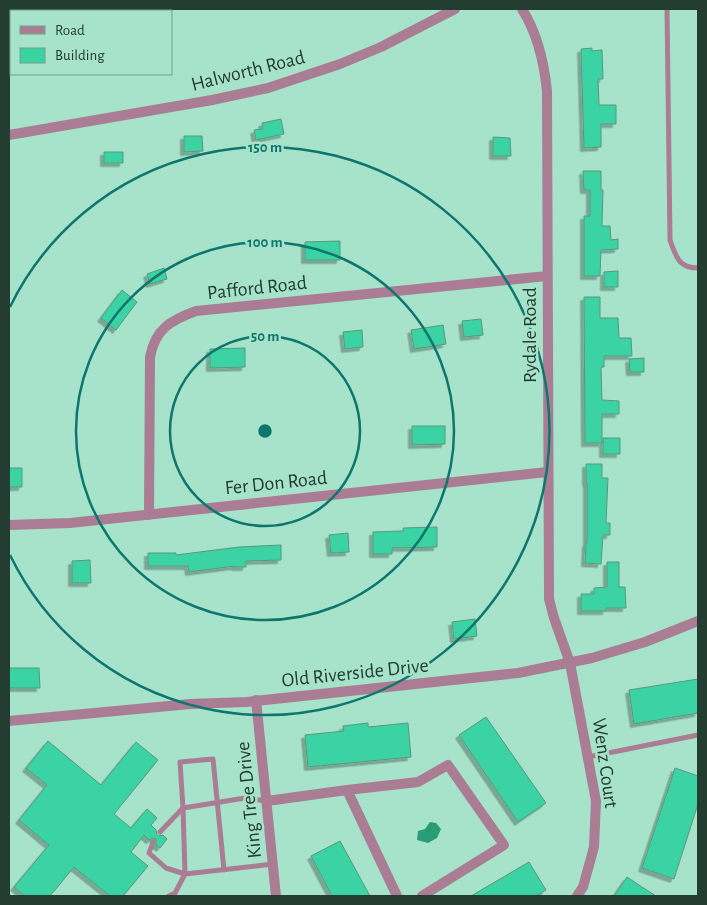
<svg xmlns="http://www.w3.org/2000/svg" width="707" height="905" font-family="'Alegreya Sans',sans-serif">
  <defs>
    <filter id="shadow"><feDropShadow dx="-3.5" dy="3.5" stdDeviation="0" flood-color="#0004"/></filter>
  </defs>
  <rect width="100%" height="100%" fill="#a6e3ca"/>
  <path fill="#279c77" d="M430,822L436,823L441,829L437,838L428,843L417,840L418,831L425,829Z"/>
  <path fill="#3ad3a3" stroke="#5b967f" filter="url(#shadow)" d="M592,48V51L602,50L603,79H598L599,105H616V124H601V147L584,148L581,49Z
    M281,119L284,134L256,140L254,130L263,129L262,123Z
    M184,136H202L203,151L184,152Z
    M493,137L510,138L511,156H493Z
    M104,152H123V163H104Z
    M583,171H601V190H603L602,226H610L611,240L618,239V249L601,250L600,276H584V216H590V190H584Z
    M340,241V260H305V242Z
    M164,268L167,279L150,284L147,274Z
    M618,271V287H604V272Z
    M122,290L137,302L116,330L101,318Z
    M584,297H600V318H618L619,338H631L632,356H604V367H601L602,400L619,401V414H602V443H585Z
    M481,319L483,335L464,337L462,321Z
    M443,325L446,344L414,349L411,330Z
    M362,330L363,347L345,349L343,332Z
    M245,348V367L210,368V349Z
    M644,358V372H630L629,359Z
    M412,426H445V444L412,445Z
    M603,438H620V454H603Z
    M586,464H602V478H608L606,523H610V535H603L601,564L585,563L586,543H587V483H586Z
    M9,468H22V487H9Z
    M437,527V547L392,548V554H373V532L403,531V528Z
    M348,533L349,552L331,553L329,535Z
    M281,545V560L246,561V567H235V566L189,572L188,566H148V553H176V555L239,547Z
    M90,560L91,583H72V561Z
    M607,562H619V587H625L626,608H606V611H581V594H594V588L607,587Z
    M475,619L477,636L454,639L452,622Z
    M9,668H39L40,688H9Z
    M698,679V713L634,724L629,690Z
    M486,717L546,803L518,822L459,735Z
    M368,723V727L408,723L411,757L308,767L305,735L344,731L343,726Z
    M48,741L101,785L136,742L158,760L114,814L131,828L147,809L157,818L151,825L156,830L157,835L159,836L163,835L167,839L160,848L156,845V839L153,838L149,840L144,835L131,852L148,866L123,896H110L74,867L50,896H25L14,887L49,845L19,820L47,785L26,768Z
    M675,768L698,776V804L674,879L642,868Z
    M340,841L370,896H332L311,856Z
    M529,862L546,890L536,896H471Z
    M627,877L642,887L656,896H614Z"/>
  <g fill="none" stroke-linecap="round" stroke-linejoin="round">
    <path stroke="#aa7d94" stroke-width="5" d="M667,9L670,240C676,256 678,268 698,268
      M588,757L698,735
      M160,832L183,808L185,874L175,893L169,896
      M153,842L149,853L166,868L185,874L273,864
      M224,870L213,759L180,762L183,808L245,798L266,801"/>
    <path stroke="#aa7d94" stroke-width="10" d="M522,9C538,34 544,62 547,91L549,599L554,618L570,663L596,801L594,847L583,887L577,896
      M9,135L212,100L268,88L340,64L381,47L455,9
      M149,515L150,357C155,329 171,320 196,311L547,276
      M9,525L70,523L547,472
      M256,700L276,896
      M267,801L347,790
      M397,896L347,790L418,782L448,765L504,845L422,896"/>
    <path stroke="#aa7d94" stroke-width="10" d="M9,721L190,704L246,702L518,673L592,658L645,642L698,621"/>
  </g>
  <g fill="none" stroke="#0f766e" stroke-width="2.5">
    <circle cx="265" cy="431" r="95"/>
    <circle cx="265" cy="431" r="189"/>
    <path d="M10 307A284 284 0 1 1 10 555"/>
  </g>
  <g text-anchor="middle" dominant-baseline="central" stroke-width="5" stroke-linejoin="round" paint-order="stroke">
    <g font-size="20" fill="#243d33" stroke="#a6e3ca">
      <text transform="translate(248 71) rotate(-14)">Halworth Road</text>
      <text transform="translate(257 288) rotate(-6)">Pafford Road</text>
      <text transform="translate(530 335) rotate(-90)">Rydale Road</text>
      <text transform="translate(276 483) rotate(-6)">Fer Don Road</text>
      <text transform="translate(355 673) rotate(-6)">Old Riverside Drive</text>
      <text transform="translate(605 763) rotate(82)">Wenz Court</text>
      <text transform="translate(249 800) rotate(-96)">King Tree Drive</text>
    </g>
  </g>
  <circle cx="265" cy="431" r="8" fill="#0f766e" stroke="#a6e3ca" stroke-width="2.5"/>
  <g font-size="15" text-anchor="middle" font-weight="bold" fill="#0f766e" stroke="#a6e3ca" stroke-width="5" stroke-linejoin="round" paint-order="stroke">
    <text x="265" y="152">150 m</text>
    <text x="265" y="247">100 m</text>
    <text x="265" y="341">50 m</text>
  </g>
  <rect width="707" height="905" fill="none" stroke="#243d33" stroke-width="20"/>
  <rect x="10" y="10" width="162" height="65" fill="#a6e3ca" stroke="#72a18e"/>
  <rect x="20" y="26" width="25" height="8" fill="#aa7d94" stroke="#72a18e"/>
  <text x="55" y="35" font-size="15" fill="#243d33">Road</text>
  <rect x="20" y="48" width="25" height="15" fill="#3ad3a3" stroke="#72a18e"/>
  <text x="55" y="60" font-size="15" fill="#243d33">Building</text>
</svg>
